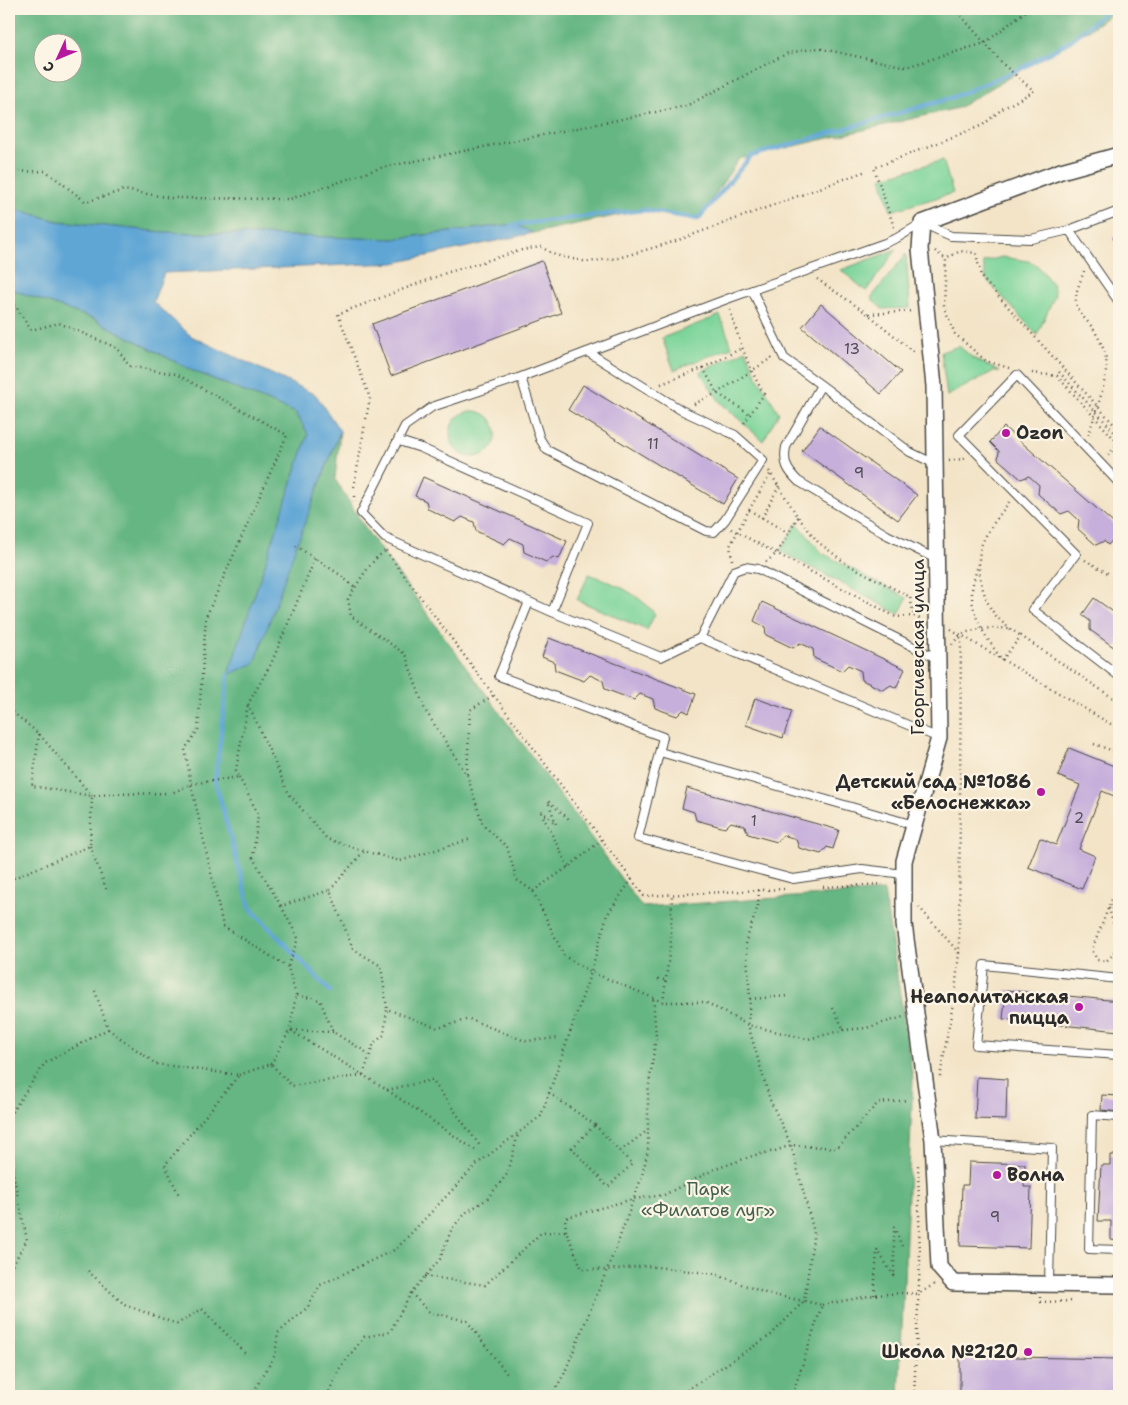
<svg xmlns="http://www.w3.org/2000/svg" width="1128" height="1405" font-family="'Shantell Sans',sans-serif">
  <rect width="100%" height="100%" fill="#fcf5e5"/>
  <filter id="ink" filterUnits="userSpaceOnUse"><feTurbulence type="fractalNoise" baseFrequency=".02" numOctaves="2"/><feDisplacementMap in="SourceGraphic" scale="10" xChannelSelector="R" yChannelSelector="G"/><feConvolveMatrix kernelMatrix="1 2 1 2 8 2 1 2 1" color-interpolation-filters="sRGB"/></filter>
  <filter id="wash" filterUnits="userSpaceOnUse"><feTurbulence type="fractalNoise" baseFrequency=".0096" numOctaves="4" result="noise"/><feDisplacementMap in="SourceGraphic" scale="20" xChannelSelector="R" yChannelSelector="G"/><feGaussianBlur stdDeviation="1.12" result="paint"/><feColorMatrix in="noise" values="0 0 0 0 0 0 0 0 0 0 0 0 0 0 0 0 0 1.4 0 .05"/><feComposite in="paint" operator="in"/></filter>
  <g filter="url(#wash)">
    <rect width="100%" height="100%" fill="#f3e4c7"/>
    <path fill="#7cd49a" stroke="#548062" d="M943,160L953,193L891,211L881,178Z
      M897,249L866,291L841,270Z
      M906,254L910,308L882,309L871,298Z
      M1002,257L1028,261L1037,265L1053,285L1055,295L1037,335L986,279L983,262Z
      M720,315L732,347L674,370L662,338Z
      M959,346L973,358L1000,372L994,371L947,396L941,352Z
      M746,350L757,376L779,413L763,441L720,402L700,372Z
      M450 434a23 23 0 1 1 46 0a23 23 0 1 1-46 0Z
      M797,523L822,553L907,598L899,614L780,551Z
      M589,574C614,583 638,593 655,614L647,630L577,600Z"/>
    <path fill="#65b682" stroke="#487056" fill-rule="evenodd" d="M9,9H1118L1093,27L958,108L739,159L698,219L644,210L533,233L514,224L393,239L162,232L57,221L9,207ZM42,42H72V72H42Z
      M9,290L16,291L94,319L191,370L296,413L308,434L229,674L296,546L340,431L335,479L369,534L642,907L884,891L913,1079L899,1396H9Z"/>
    <path fill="#5ea6d5" stroke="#446880" d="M9,207L57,221L162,232L393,239L514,224L533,233L394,263L164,273L153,302L191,336L316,395L340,431L296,546L255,663L228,675L308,434L296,413L191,370L94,319L16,291L9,290Z"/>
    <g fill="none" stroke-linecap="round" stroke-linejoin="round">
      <path stroke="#5ea6d5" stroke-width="4.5" d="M511,225L644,210L698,219L751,156L951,98L1022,68L1070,41L1109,9
        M228,675L215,781L250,908L330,991"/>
    </g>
    <g id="blocks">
      <path fill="#c6afdb" d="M1119,233V258L1116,255L1119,246L1113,238Z
        M542,261L561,313L391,376L372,324Z
        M821,304L901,372L881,394L802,327Z
        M583,385L738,479L723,504L568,410Z
        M820,426L917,495L898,520L802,451Z
        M1004,427L1119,528V533L1108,545L1104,541L1096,545L1078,529L1079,520L1069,511L1061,514L1038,494L1039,485L1029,476L1021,479L998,459L999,451L990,442Z
        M423,477L567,541L559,559L553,557L546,562L524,552L523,544L510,538L504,544L476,531L474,522L462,517L455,522L428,509L426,501L415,496Z
        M1094,598L1119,616V645L1115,648L1090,630V621L1082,615Z
        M762,602L905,669L896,688L891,685L883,690L862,680L861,671L848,665L842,671L814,658L813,649L800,643L793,648L766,635L765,627L754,621Z
        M549,638L696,694L689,713L683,710L677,716L655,708L653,699L640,694L634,700L605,689L603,681L590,675L584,681L555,670L554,662L542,657Z
        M755,698L792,711L783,738L746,725Z
        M1069,748L1119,768V798L1102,791L1079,849L1095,856L1082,889L1028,867L1040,838L1056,845L1080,785L1058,776Z
        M687,788L839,830L833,849L827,847L821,854L799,848L796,839L783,835L777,842L748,834L745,826L731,822L725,828L696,820L694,812L682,808Z
        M1006,990L1119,1001V1031L1003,1019Z
        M977,1077L1007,1079L1006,1120L975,1119Z
        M1102,1095L1119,1096V1112L1101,1110Z
        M1110,1155H1119V1241L1111,1240V1221H1098L1101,1165H1110Z
        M969,1162L1025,1164L1024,1187H1031L1029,1248L960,1246L962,1185H968Z
        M960,1356L1119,1359V1396L960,1395Z"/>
    </g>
  </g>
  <g filter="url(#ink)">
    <use href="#blocks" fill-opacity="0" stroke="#494742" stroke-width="1"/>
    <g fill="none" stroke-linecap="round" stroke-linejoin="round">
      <g stroke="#494742" stroke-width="10">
        <path id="service" d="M1119,211L1069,230L1119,302
          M752,290L784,358L821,385L786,447C783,463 787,470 798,481L887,535L936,559
          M521,377L540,439L547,450L706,531L714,532L725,520L763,460L735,435L681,410L588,352
          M821,385L910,452L935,464
          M399,441L421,448L588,523L552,612
          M1119,483L1017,375L959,435L1076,554L1033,610L1119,676
          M1119,578V580
          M529,602L499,676L663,737L638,838L793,879L862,869L904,874
          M700,638L734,571L745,567L758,569L938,659
          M939,738L700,638L661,657L552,612L385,538L361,513L405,426L432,407L521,377L727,299L885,243L897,238L922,223L951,236L1031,239L1069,230
          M660,752L914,825
          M1119,979L984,965L976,1045L1119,1055
          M1119,1117L1092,1115L1089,1249L1119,1250
          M933,1140L1052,1148L1049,1284"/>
      </g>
      <g stroke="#494742" stroke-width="18">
        <path id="minor" d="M1119,155L1061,171L922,223L920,249L934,386L939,738L904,861V924L933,1140L939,1267L953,1283L1119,1285"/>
      </g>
      <path stroke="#494742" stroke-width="2.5" stroke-dasharray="1 4" stroke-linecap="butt" d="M9,172L46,171L86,202L124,190L171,198L290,199L380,168L686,106L788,53L818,48L906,67L985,43L1028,9
        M894,227L874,168L983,125L1002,109L1034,91L1004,65L955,9
        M935,251L946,259
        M1084,271C1081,281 1075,291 1076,301C1077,314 1088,320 1094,330C1099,338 1104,349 1106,358C1109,377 1095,414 1089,433V436
        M817,279L868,314L916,354
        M9,305H15L31,330L59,323L117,348L129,366L176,374L287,435L206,617L198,730L185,749L191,784L239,777L236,770L248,704
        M730,310C739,340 748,367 764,394L742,426
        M869,314L913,311
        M703,368L717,393L751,415
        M1009,368L986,361L955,334L944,307L946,259L960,251L976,253L981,277L1119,430
        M1059,372L1119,437
        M1032,373L1057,376L1119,444
        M661,384L703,368L742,348
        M694,404L717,393L773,357
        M366,419L370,398L338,314L446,273L522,250L541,247L555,255L587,262L618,258L673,242L866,171
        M1108,455L1119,444
        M949,461L968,458
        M769,471L798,517L818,542L847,564L910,597L914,616
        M354,502V487L365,424
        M1009,502C1000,515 988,529 982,544C974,564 983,602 997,617C1004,625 1012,630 1021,636
        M749,510L771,473
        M762,518L779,486
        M731,529L896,617L914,616L923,620
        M296,546L339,574L355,588
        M386,551L644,896L785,889
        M315,559L271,664L248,704L289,794L327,839L364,851
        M980,559C977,570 972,582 972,593C971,618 989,641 1002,660L1021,636L1119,702
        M732,560L730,546L749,510L788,533
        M1085,560L1111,575
        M766,562L777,553L798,517
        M951,629L1119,729
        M952,644C955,641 958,637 961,635C973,628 996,627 1009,629
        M9,709L39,734L92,796
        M39,734L32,786L92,796
        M1094,744L1119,753
        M467,774L470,710L494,695
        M239,777L258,814L253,858L281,906
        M90,846L107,891
        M568,867L540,810L556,824L548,801L569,819
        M632,879L607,915L591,972L663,1002H705L748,1025L770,1100L791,1145L814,1232L804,1301L822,1305L792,1396
        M9,880L90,846L92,796L110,794L172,793L191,784L223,926L288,967
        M823,887L883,884
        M330,890L364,851L400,861L471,839
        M759,890L758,906L746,941L750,999L748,1025L808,1039L844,1030L866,1028L903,1017
        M533,891L568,867L602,840
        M919,907L959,953
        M1109,908C1113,927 1125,947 1106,961L1097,960L1093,952V947L1119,881
        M658,979L665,980
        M296,995L288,967L298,938L281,906L330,890L353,949L381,966L387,1009
        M750,999L788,996
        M663,1002L671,940L672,894
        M833,1008L844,1030
        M108,1029L156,1064L239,1075L165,1165L179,1195
        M333,1032L290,1030L296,995L320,1000L333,1032L369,1054
        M271,1064L290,1030L363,1075L374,1043L384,1035L387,1009L438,1028L469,1019L525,1041L560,1038
        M239,1075L271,1064L292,1086L363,1075L387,1090L475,1150
        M940,1077L955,992L959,953L961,635
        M387,1090L432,1080L480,1146
        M549,1093L595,1125
        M9,1116L45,1063L108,1029L94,988
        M595,1125L632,1164L608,1187L572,1148Z
        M620,1151L648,1130
        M9,1155L27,1240L9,1271
        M566,1231L565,1218L633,1199L664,1195L713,1170L755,1155L775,1151L791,1145L837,1148L878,1103L908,1100
        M88,1271L125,1305L177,1324L202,1309L247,1355
        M425,1276L485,1285L541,1233L566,1231L582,1269L606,1270L648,1266L715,1274L768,1294L804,1301
        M411,1293L429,1312L467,1321L507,1374
        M874,1295L877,1250L894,1276V1227L902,1246
        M1040,1297V1302L1075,1301
        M822,1305L874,1295L902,1293L918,1294L935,1284
        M251,1396L275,1355L278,1333L308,1307L320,1285L396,1249L477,1164L541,1116L591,972L564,956L533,891L517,880L507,847L483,825L467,775L425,710L405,654L351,616L348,599C359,582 369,562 385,551
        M327,1396L340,1368L364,1337L390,1332L411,1293L440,1259L452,1228L467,1212L487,1199L508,1173L518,1134
        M552,1396L564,1374L615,1250L641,1179L648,1151V1092L656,1037L653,997
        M679,1396L690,1388L771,1335L804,1301
        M914,1396L920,1261L918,1164"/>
      <use href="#service" stroke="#fff" stroke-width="8"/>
      <use href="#minor" stroke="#fff" stroke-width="15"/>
    </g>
  </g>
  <g fill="#b5179e" stroke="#fcf5e5" stroke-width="2">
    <circle cx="1006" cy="433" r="5"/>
    <circle cx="1041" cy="792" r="5"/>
    <circle cx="1079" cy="1007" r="5"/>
    <circle cx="997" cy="1175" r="5"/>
    <circle cx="1028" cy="1352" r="5"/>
  </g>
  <g text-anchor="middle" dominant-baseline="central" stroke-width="4.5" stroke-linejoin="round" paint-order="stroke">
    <g font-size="15" fill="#524c57">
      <text x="852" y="349">13</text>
      <text x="653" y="444">11</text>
      <text x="859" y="473">9</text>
      <text x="1079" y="818">2</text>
      <text x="754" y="821">1</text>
      <text x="995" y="1217">9</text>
    </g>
    <g font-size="18" font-weight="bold" fill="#2b2b2b" stroke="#fcf5e5" text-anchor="end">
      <text x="1016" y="433" text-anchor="start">Ozon</text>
      <text x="1031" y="782">Детский сад №1086<tspan x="1031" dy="21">«Белоснежка»</tspan></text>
      <text x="1069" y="997">Неаполитанская<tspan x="1069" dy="21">пицца</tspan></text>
      <text x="1007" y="1175" text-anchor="start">Волна</text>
      <text x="1018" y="1352">Школа №2120</text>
    </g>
    <g font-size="18" fill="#2b2b2b" stroke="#fcf5e5">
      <text transform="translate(918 647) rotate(-90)">Георгиевская улица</text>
    </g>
    <g font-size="18" fill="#435e4c" stroke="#fcf5e5">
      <text x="708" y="1189">Парк<tspan x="708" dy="21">«Филатов луг»</tspan></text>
    </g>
  </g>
  <rect width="1128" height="1405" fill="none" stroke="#fcf5e5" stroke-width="30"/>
  <g transform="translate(58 58) rotate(226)"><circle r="24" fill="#fcf5e5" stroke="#a8a49b"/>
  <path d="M0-4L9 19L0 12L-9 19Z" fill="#b5179e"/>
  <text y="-8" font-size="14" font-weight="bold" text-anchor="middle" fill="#2b2b2b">С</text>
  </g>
</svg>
